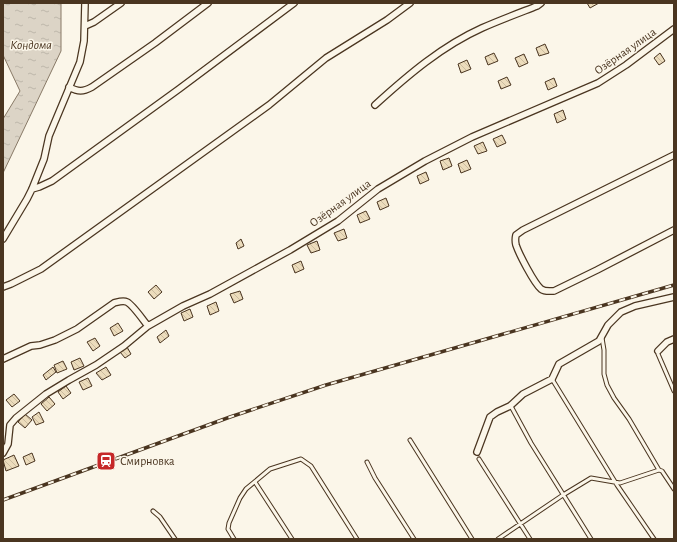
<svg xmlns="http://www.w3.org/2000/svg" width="677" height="542" font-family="'Alegreya Sans',sans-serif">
  <defs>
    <pattern id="water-ripples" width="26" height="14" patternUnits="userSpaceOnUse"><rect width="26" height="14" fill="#dcd4c6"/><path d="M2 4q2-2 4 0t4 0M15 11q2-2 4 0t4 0" fill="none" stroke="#beb7aa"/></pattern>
    <pattern id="building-back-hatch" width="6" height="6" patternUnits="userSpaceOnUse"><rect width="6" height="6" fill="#ecdcbc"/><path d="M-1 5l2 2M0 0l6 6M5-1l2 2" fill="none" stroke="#ccbda1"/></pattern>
  </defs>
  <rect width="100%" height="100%" fill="#fbf6e9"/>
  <path fill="url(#water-ripples)" stroke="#887966" d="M3,3H61V51L3,173V119L20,91L3,55Z"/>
  <path fill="url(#building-back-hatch)" stroke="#4a3520" d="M587,3H599L590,8Z
    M545,44L549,53L539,56L536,48Z
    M494,53L498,61L488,65L485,57Z
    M660,53L665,61L659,65L654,58Z
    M524,54L528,63L519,67L515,58Z
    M467,60L471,69L461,73L458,64Z
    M507,77L511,85L501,89L498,81Z
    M554,78L557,86L548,90L545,82Z
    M563,110L566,119L557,123L554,114Z
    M502,135L506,143L497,147L493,139Z
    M483,142L487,151L478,154L474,146Z
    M449,158L452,166L443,170L440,161Z
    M467,160L471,169L461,173L458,164Z
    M426,172L429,180L420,184L417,176Z
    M386,198L389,206L380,210L377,202Z
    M366,211L370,219L360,223L357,215Z
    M344,229L347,238L338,241L334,233Z
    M241,239L244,246L238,249L236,243Z
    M317,241L320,250L311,253L307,245Z
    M301,261L304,269L295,273L292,265Z
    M156,285L162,292L154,299L148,292Z
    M240,291L243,299L234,303L230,294Z
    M216,302L219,311L210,315L207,306Z
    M190,309L193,317L184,321L181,313Z
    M118,323L123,331L114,336L110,328Z
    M166,330L169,336L160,343L157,337Z
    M95,338L100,346L93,351L87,342Z
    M127,347L131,354L125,358L120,352Z
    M80,358L84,366L74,370L71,362Z
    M63,361L67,369L57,373L54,365Z
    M53,367L56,372L46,380L43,375Z
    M106,367L111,375L102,380L96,373Z
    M88,378L92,386L83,390L79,382Z
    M66,386L71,393L63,399L58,392Z
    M14,394L20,401L12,407L6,400Z
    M49,397L55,404L47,411L41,404Z
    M39,412L44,422L36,425L32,417Z
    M25,414L32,420L25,428L18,422Z
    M32,453L35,461L26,465L23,457Z
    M14,455L19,466L6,471L3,460Z"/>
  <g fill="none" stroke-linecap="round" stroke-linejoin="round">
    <g stroke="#4a3520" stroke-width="5">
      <path id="lane" d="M602,338L604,350V374L607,385L614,398L629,419L659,470
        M658,354L674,391
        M552,379L617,485L654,539
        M512,408L531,443L591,539
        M410,440L472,539
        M479,459L530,539
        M367,462L375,478L414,539
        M255,482L292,539
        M153,511L160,517L175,539
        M234,539L228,529L229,523L240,498L246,489L270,469L301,459L311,466L357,539
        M498,539L563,495L591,478L620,483L659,470L662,471L674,489"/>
    </g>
    <g stroke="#4a3520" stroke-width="8">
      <path id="street" d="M85,26L94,22L121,3
        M69,87C78,92 83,92 92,87L155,43L208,3
        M375,105C408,75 442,46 482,28C500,20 519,13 537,6L541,3
        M674,155L523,230L516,235C515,239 515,241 516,245C519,254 534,283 541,289C545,292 549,291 554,291L597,270L674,230
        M32,189L39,187L52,181L179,89L294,3
        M3,239L27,199L32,189L44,159L49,136L80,62L84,41L85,3
        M3,287L11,284L41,269L269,105L326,58L387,20L410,3
        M658,351L667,342L674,339
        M3,359L31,346L40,345L55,340L77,329L114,303C118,302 123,300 127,302C133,305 143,320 148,326L183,306L210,294L290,250L338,221L378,189L425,161L472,137L598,83L626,65L674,29
        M477,452L490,417L497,412L510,406L523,394L552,379L559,364L599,341L608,325L621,312L635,306L674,297
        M3,453L8,444L10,425L16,418L46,394L69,380L96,365L124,346L148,326"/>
    </g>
    <use href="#lane" stroke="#fbf6e9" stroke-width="3"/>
    <use href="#street" stroke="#fbf6e9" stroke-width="5.5"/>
    <g stroke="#4a3520" stroke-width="3.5">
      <path id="rail" d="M3,500L230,417L326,385L674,285"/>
    </g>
    <use href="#rail" stroke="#fbf6e9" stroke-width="2" stroke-dasharray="6" stroke-linecap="butt"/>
  </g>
  <defs>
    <g id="station-square" transform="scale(1)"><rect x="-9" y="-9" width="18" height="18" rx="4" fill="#c62828" stroke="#fbf6e9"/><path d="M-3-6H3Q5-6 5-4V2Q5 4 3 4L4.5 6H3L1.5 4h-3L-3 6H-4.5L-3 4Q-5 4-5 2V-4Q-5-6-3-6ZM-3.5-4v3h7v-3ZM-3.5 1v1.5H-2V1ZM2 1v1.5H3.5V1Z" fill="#fff"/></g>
  </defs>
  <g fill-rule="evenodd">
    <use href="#station-square" x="106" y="461"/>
  </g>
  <g text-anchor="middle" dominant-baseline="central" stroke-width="3" stroke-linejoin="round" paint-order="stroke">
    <g font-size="12" fill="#4a3520" stroke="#fbf6e9">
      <text transform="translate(625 51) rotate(-35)">Озёрная улица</text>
      <text transform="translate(340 203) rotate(-36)">Озёрная улица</text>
    </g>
    <g font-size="12" fill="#4a3520" stroke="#fbf6e9" text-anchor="start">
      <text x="120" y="461">Смирновка</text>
    </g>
    <g font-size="13" font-style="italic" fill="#4a3520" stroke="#fbf6e9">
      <text x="31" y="45">Кондома</text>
    </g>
  </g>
  <rect width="677" height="542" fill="none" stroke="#4a3520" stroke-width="8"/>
</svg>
